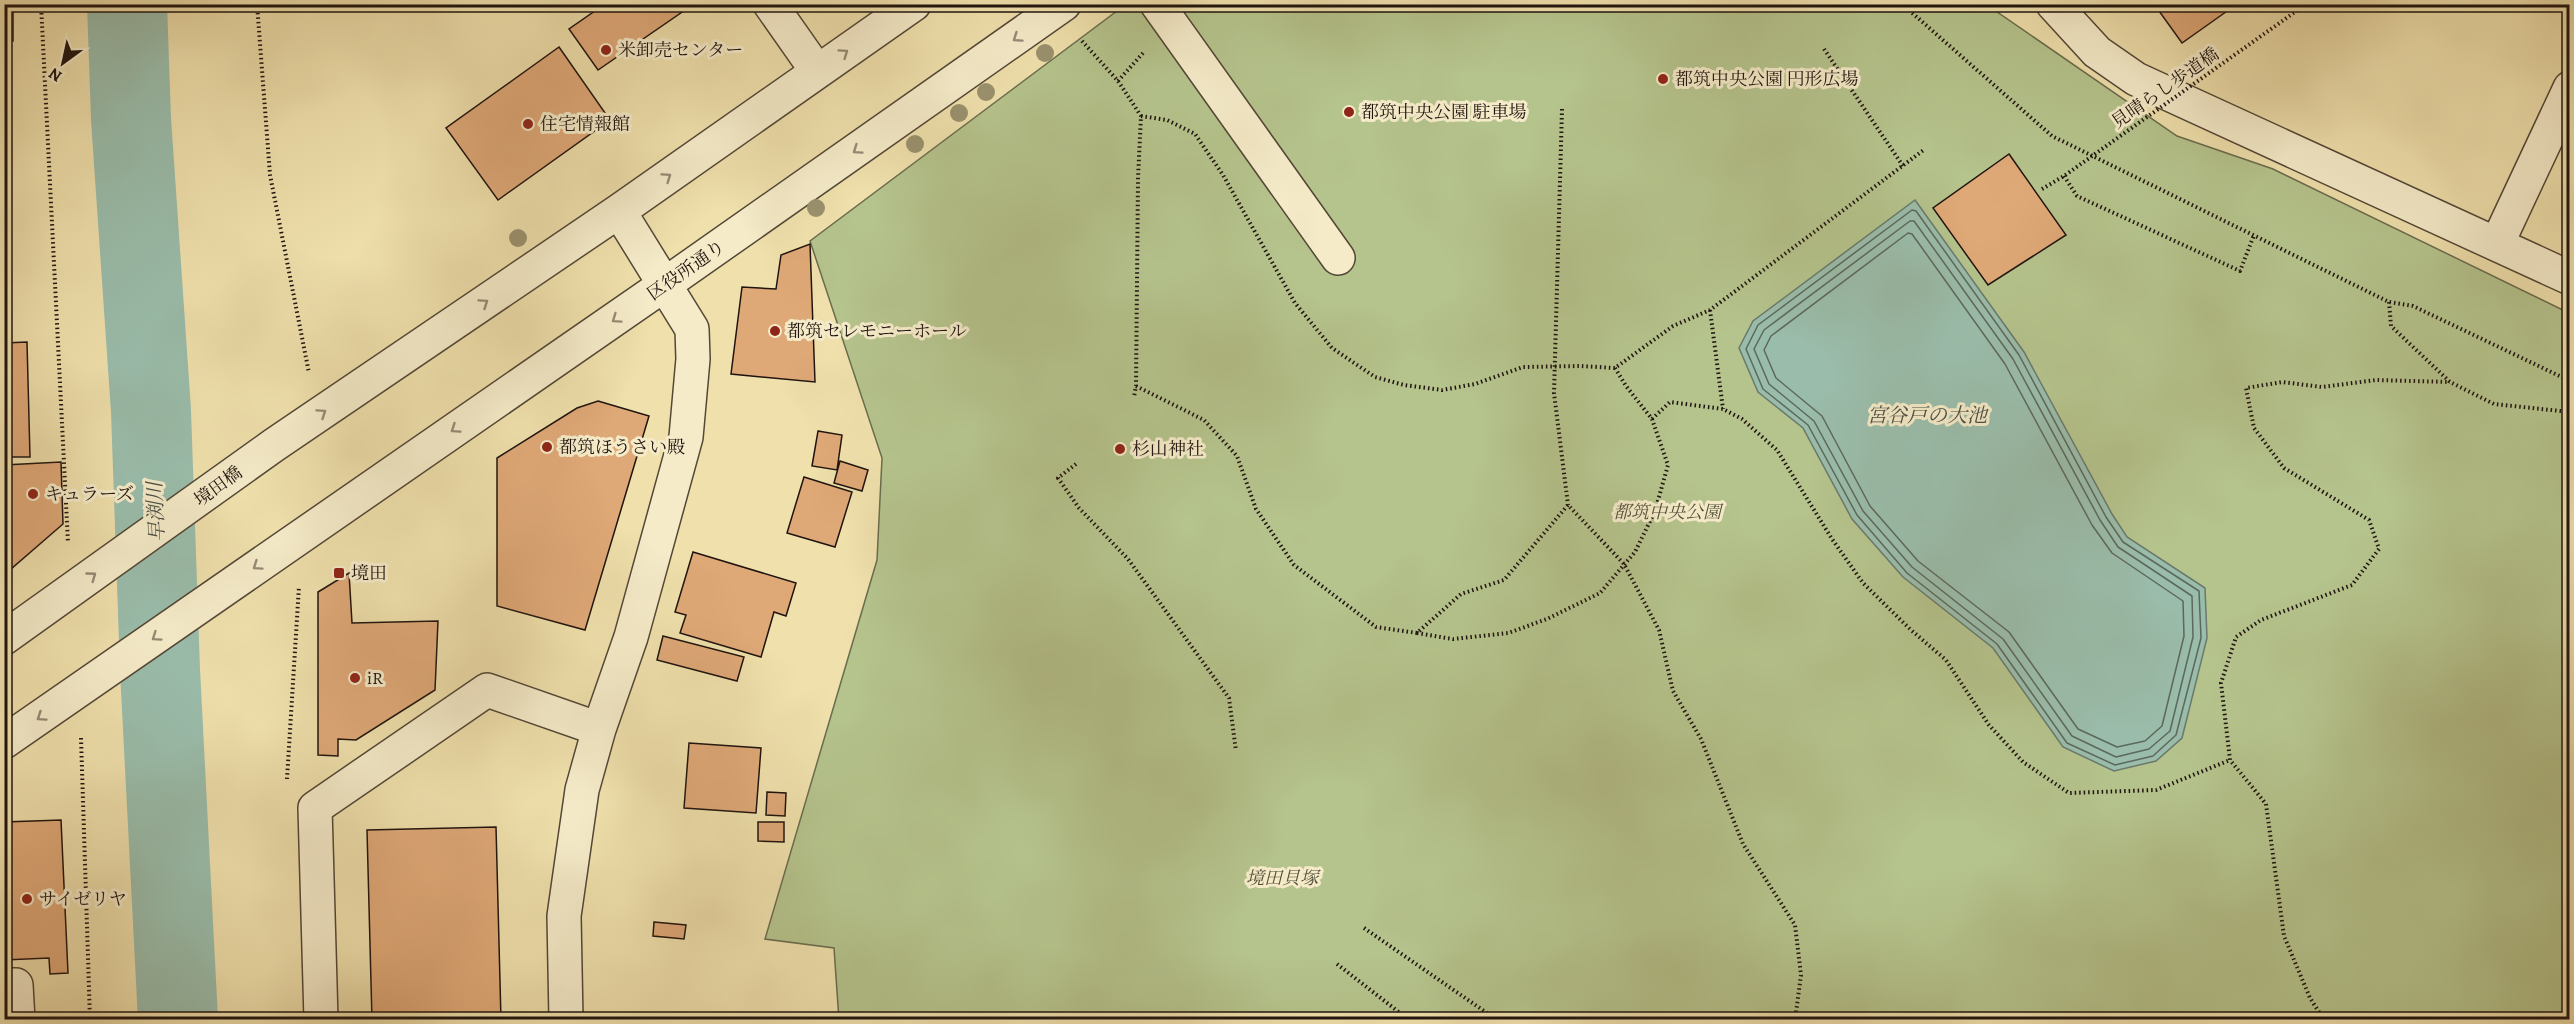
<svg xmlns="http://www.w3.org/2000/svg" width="2574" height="1024" font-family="Alegreya,'Noto Serif JP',serif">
  <rect width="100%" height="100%" fill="#efe0ac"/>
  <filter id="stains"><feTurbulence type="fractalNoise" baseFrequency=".00333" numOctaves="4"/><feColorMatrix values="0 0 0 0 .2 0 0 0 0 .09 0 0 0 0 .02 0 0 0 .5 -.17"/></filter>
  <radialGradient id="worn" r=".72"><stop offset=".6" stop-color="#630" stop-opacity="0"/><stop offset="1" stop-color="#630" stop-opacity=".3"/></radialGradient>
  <path fill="#b5c38c" stroke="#6a6c4e" stroke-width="1.5" d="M1125,5H1987L2177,136L2273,169L2569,313V1019L839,1020L834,948L765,939L877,560L882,458L810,241Z"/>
  <path fill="#9abdab" stroke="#69796d" stroke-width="1.5" d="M1915,200L2024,352L2112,514L2127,537L2205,588L2207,638L2182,738L2156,761L2114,771L2063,747L1993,648L1903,577L1852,519L1803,428L1758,392L1739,348L1753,321Z"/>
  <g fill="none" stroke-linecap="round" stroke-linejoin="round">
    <path stroke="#5c685d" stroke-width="1.5" d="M1912,210L1916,211L2019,355L2106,517L2123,542L2199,591L2201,638L2176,735L2153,756L2115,765L2067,743L1997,644L1907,573L1857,515L1808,425L1763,389L1746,349L1758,325Z
      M1910,221H1914L2013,359L2100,520L2118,547L2192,596L2193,637L2170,731L2149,749L2116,757L2072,736L2003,639L1912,567L1863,511L1814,421L1769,384L1754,349L1764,330Z
      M1908,233L1912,234L2005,364L2092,525L2112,553L2183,601L2184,636L2162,726L2145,741L2117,747L2078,729L2009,632L1918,561L1870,506L1822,416L1776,378L1764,350L1771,336Z"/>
    <path stroke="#9abdab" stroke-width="80" d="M127,4L131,119L151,411L160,670L178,1020"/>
  </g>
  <path fill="#dfa877" stroke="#1f140f" stroke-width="1.5" d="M4,4H13V41H4Z
    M605,4H681L685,10L598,70L569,29Z
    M2154,4H2237L2182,43Z
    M559,47L610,120L498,200L446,128Z
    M2009,154L2066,235L1988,285L1933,208Z
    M810,244L815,382L731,374L742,287L776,289L781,255Z
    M27,342L30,457H4V343Z
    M598,401L649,416L585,630L497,606V458L577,408Z
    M818,431L842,435L837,470L812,466Z
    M840,461L868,470L862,491L834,483Z
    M61,462L63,524L4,575V465Z
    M804,477L852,492L835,547L787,533Z
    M693,552L796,583L786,616L774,612L761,657L680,633L686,615L675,612Z
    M349,573L352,623L438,621L435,690L356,740L338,739V756L318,755V592Z
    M663,636L744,657L737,681L657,660Z
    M689,743L761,748L756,813L684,808Z
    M767,792L786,793L785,816L766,815Z
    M61,820L68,973L50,974L49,958L4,960V822Z
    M758,822H784V842L758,841Z
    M496,827L501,1020H372L367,830Z
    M654,922L686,925L684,939L653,936Z"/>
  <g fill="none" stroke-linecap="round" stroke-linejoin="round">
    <g stroke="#534736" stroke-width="36">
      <path id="minor" d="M770,4L817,71
        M1157,4L1338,258
        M2053,4L2097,52L2136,79L2570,278
        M2497,244L2570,88
        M4,638L274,445L619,211L914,4
        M4,742L664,285L1064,4
        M4,985H16L18,1020
        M321,1020L315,808L487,690L599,729
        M566,1020L564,916L582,790L599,729L631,637L686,437L693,359L692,329L619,211"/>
    </g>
    <path stroke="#1f140f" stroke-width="4" stroke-dasharray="1.5 3" stroke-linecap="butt" d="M41,4L68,543
      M257,4L270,175L309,373
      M1902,4L2052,136L2389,302L2413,306L2570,381
      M2302,7L2304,4
      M1082,41L1118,81L1141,116L1138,178L1136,386L1134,397
      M1824,49L1903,166
      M1118,81L1143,53
      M1141,116L1167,120L1195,134L1223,175L1295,303L1332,348L1375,377L1404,385L1442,390L1475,384L1523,367L1581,366L1615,368L1673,326L1710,310L1925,149
      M2064,176L2077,196L2240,271L2254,235
      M2389,302L2391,326L2450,382L2494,404L2570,412
      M1710,310L1723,409
      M1136,386L1204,420L1237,456L1256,509L1294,565L1376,627L1417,633L1461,594L1504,580L1568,505L1624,564L1659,630L1673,691L1701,739L1743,844L1795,925L1801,975L1795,1020
      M1652,419L1670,402L1723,409L1742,419L1777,450L1832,539L1863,583L1911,630L1946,660L1989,725L2023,762L2069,793L2156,790L2230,760
      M1076,464L1058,478L1079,508L1128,559L1229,698L1236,751
      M1417,633L1453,639L1508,633L1547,619L1600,593L1635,552L1655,511L1668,465L1652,419L1626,386L1615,368
      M81,738L90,1020
      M287,779L299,586
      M1364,928L1497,1020
      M1337,964L1409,1020
      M2324,1020L2310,998L2284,936L2266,804L2230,760L2221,683L2236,637L2261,620L2352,585L2379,549L2369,520L2284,468L2254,428L2246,388L2282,382L2322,387L2376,380L2450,382"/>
    <use href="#minor" stroke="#f5ebc9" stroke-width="33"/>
    <path stroke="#1f140f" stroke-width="4" stroke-dasharray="1.5 3" stroke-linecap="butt" d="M1562,109L1554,393L1568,505
      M2042,189L2064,176L2302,7"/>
  </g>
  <g fill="#9a916e">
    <circle cx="1045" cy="53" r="9"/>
    <circle cx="986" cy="92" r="9"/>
    <circle cx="959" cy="113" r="9"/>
    <circle cx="915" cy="144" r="9"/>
    <circle cx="816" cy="208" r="9"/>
    <circle cx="518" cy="238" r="9"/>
  </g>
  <defs><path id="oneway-chevron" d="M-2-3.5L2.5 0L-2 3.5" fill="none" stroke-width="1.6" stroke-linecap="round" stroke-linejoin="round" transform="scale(1.5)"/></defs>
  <g stroke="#958a75">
    <use href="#oneway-chevron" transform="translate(1017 38) rotate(145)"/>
    <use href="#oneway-chevron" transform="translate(844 53) rotate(-35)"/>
    <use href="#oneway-chevron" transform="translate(857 150) rotate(145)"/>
    <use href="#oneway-chevron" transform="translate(667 177) rotate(-35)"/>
    <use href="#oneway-chevron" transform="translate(484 303) rotate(-34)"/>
    <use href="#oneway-chevron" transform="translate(616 319) rotate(145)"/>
    <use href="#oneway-chevron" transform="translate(322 413) rotate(-34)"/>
    <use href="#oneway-chevron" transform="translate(455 429) rotate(146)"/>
    <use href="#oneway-chevron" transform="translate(257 566) rotate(145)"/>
    <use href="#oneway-chevron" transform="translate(92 576) rotate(-36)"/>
    <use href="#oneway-chevron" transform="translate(156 637) rotate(145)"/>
    <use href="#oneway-chevron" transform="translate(41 717) rotate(146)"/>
  </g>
  <g fill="#8f2418" stroke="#f5ebc9" stroke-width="2">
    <circle cx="606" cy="50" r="6"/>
    <circle cx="1663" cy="79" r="6"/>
    <circle cx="1349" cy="112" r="6"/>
    <circle cx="528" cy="124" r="6"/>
    <circle cx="775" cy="331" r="6"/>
    <circle cx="547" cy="447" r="6"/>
    <circle cx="1120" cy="449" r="6"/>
    <circle cx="33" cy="494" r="6"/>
    <rect x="333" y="567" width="12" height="12" rx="3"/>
    <circle cx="355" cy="678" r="6"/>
    <circle cx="27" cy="899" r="6"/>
  </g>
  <g text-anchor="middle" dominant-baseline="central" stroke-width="6" stroke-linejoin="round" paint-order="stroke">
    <g font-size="18" fill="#1f140f" stroke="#f5ebc9" text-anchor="start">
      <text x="618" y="50">米卸売センター</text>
      <text x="1675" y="79">都筑中央公園 円形広場</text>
      <text x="1361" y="112">都筑中央公園 駐車場</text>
      <text x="540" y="124">住宅情報館</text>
      <text x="787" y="331">都筑セレモニーホール</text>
      <text x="559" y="447">都筑ほうさい殿</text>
      <text x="1132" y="449">杉山神社</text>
      <text x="45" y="494">キュラーズ</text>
      <text x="351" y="573">境田</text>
      <text x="367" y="678">iR</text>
      <text x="39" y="899">サイゼリヤ</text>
    </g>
    <g font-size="18" fill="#1f140f" stroke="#f5ebc9">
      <text transform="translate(2165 88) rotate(-35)">見晴らし歩道橋</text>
      <text transform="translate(686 270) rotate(-35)">区役所通り</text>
      <text transform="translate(218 486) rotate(-36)">境田橋</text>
    </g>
    <g font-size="18" font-style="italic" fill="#54513b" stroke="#f5ebc9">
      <text x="1667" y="512">都筑中央公園</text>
      <text x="1282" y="878">境田貝塚</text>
    </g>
    <g font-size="20" font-style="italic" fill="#4a4f46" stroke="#f5ebc9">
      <text x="1927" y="415">宮谷戸の大池</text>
      <text transform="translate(156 512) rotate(-93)">早渕川</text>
    </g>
  </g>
  <rect width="2574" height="1024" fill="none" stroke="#efe0ac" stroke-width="24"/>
  <rect x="6" y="6" width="2562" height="1012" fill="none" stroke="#1f140f" stroke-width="3"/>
  <rect x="12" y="12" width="2550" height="1000" fill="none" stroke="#1f140f" stroke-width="1.5"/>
  <g transform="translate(63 63) rotate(213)" stroke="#f5ebc9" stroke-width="4.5" paint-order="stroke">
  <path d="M0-4.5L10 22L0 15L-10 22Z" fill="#1f140f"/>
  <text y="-9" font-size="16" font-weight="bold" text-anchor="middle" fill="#1f140f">N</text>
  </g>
  <rect width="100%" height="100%" filter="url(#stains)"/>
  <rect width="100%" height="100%" fill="url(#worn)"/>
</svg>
